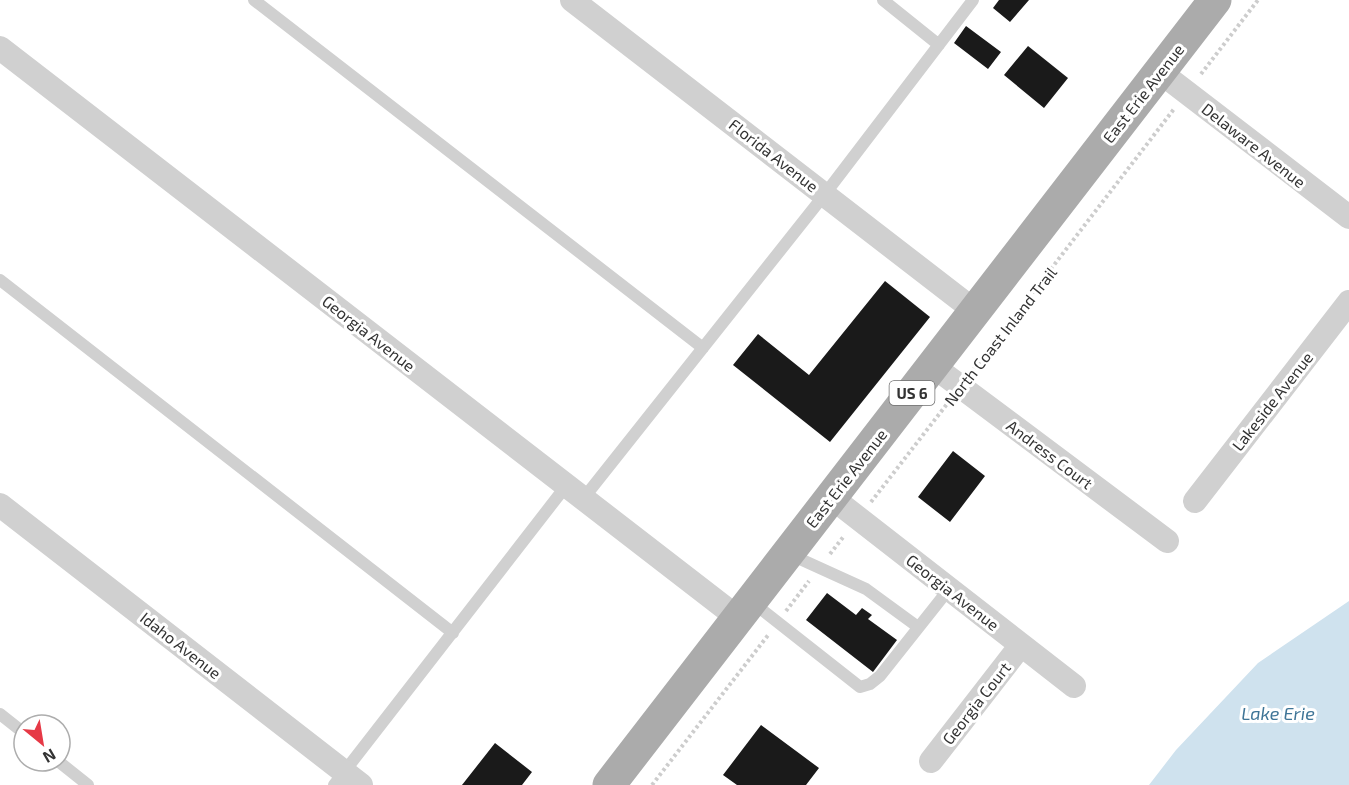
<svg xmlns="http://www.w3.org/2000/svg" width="1349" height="785" font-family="'Exo 2',sans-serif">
  <rect width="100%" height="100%" fill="#fff"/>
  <path fill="#cfe2ee" d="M1349,564V785H1147L1154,775L1150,769Z"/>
  <path fill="#fff" d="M1349,561V601L1258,663L1176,750L1149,785H1144L1150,775L1147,769L1160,731L1220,667V655L1291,592Z"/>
  <path fill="#1a1a1a" d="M999,0H1029L1010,22L993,8Z
    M966,26L1001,52L988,69L954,43Z
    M1028,46L1068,78L1044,108L1004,75Z
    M885,281L930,317L830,442L733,365L758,334L809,375Z
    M953,451L985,476L950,522L918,497Z
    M827,593L856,615L862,608L872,615L868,619L897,640L873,672L806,620Z
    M761,725L819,768L806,785H737L723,775Z
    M495,743L532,772L522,785H462Z"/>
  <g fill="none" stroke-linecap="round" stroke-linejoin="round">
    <path stroke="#cdcdcd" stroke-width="4" stroke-dasharray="3 3" stroke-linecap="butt" d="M1201,74L1258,0
      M974,369L1174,109
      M871,502L947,404
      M830,554L844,536
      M786,611L809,581
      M652,785L769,634"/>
    <path stroke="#d0d0d0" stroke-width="12" d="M254,0L703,348
      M883,0L939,45
      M0,280L453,633
      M583,499L825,194L973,0
      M789,554L866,589L918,627
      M752,602L860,687L870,684L880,676L949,589
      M0,714L24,733
      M58,761L88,785
      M334,785L566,486"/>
    <path stroke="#d0d0d0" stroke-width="24" d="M572,0L975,311
      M0,48L738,618
      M1160,72L1349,217
      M933,366L1167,541
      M831,497L1074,686
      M1195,501L1349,302
      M0,505L361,785
      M931,761L1021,645"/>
    <path stroke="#ababab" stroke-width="33" d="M609,785L1215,0"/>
  </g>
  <g text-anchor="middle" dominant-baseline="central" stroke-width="6" stroke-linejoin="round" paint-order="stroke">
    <rect fill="#fff" stroke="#707070" stroke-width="1.5" x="889.5" y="381" width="45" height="24" rx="4.5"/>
    <g font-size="15" font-weight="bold" fill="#333">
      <text x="912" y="393">US 6</text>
    </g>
    <g font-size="16" fill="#333" stroke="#fff">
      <text transform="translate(1143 93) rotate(-52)">East Erie Avenue</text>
      <text transform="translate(1254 145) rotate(38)">Delaware Avenue</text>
      <text transform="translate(774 155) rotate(38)">Florida Avenue</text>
      <text transform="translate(369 333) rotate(38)">Georgia Avenue</text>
      <text transform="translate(1000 336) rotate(-52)">North Coast Inland Trail</text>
      <text transform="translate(1272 401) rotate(-52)">Lakeside Avenue</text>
      <text transform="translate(1050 454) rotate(37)">Andress Court</text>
      <text transform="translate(846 478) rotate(-52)">East Erie Avenue</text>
      <text transform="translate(953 592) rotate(38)">Georgia Avenue</text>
      <text transform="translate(181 645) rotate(38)">Idaho Avenue</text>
      <text transform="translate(976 703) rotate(-52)">Georgia Court</text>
    </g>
    <g font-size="18" font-style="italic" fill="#3f7597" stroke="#fff">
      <text x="1278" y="713">Lake Erie</text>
    </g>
  </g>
  <g transform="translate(42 743) rotate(150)"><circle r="28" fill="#ffffff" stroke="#adadad" stroke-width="1.5"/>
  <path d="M0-4.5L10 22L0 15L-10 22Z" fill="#e63946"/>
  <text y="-9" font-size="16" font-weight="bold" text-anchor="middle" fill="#333333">N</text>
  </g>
</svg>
